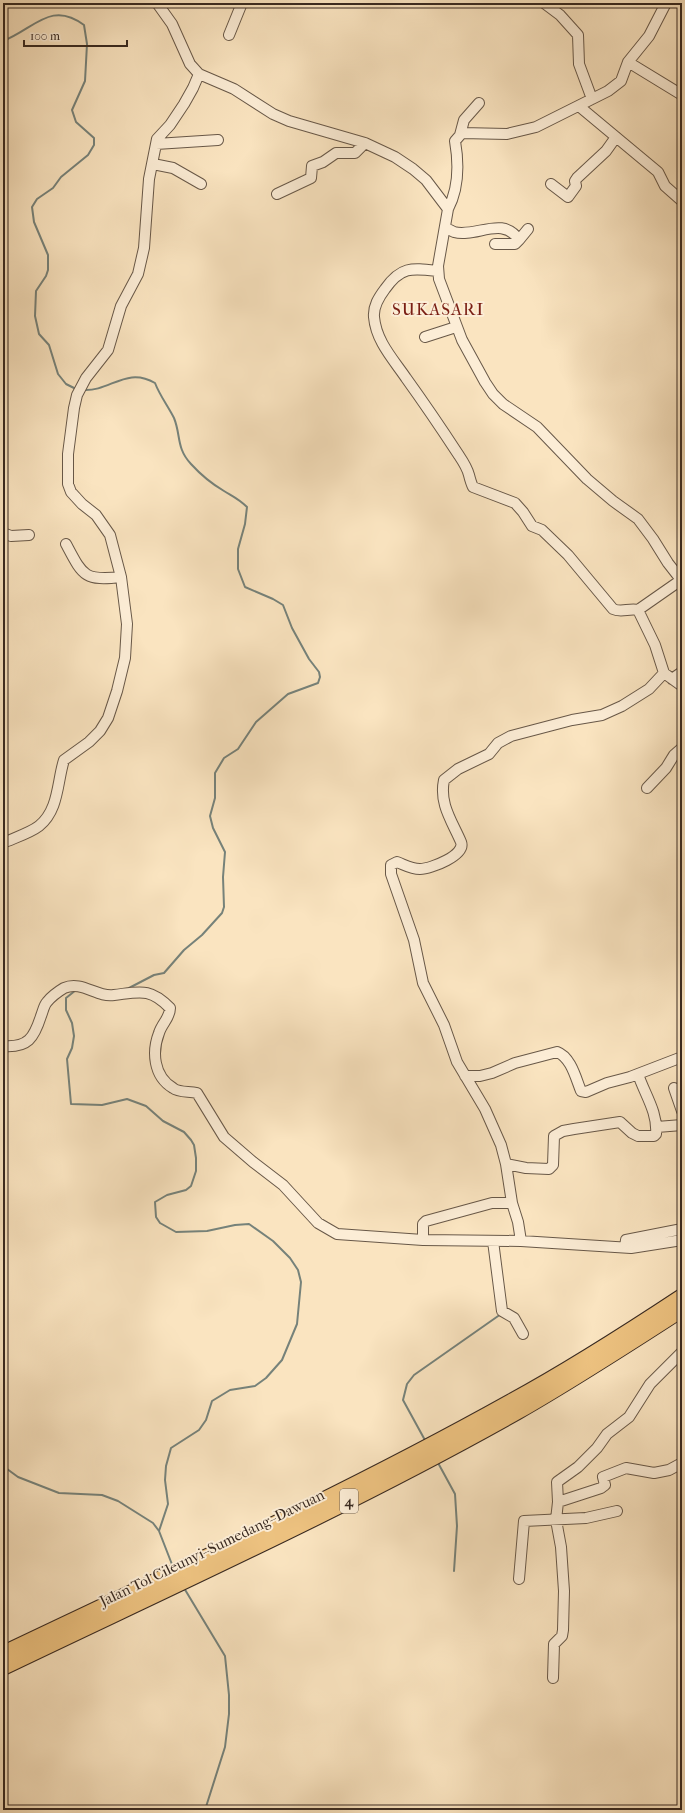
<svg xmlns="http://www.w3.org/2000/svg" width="685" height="1813" font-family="'IM FELL French Canon',serif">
  <rect width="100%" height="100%" fill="#fae4c0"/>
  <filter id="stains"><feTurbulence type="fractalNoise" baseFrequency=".005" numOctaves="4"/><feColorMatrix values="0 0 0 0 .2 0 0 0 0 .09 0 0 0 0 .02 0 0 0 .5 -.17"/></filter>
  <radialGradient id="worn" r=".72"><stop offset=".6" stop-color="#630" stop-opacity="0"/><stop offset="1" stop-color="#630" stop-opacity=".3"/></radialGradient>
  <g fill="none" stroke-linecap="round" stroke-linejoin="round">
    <path stroke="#76827a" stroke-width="2" d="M3,41C34,29 51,0 84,25L87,44L85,81L72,110L76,122L94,138V145L88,155L61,177L53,188L37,199L32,207L34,222L48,255V270L46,276L36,291L35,316L39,334L49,345L58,374L66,384L76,389
      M83,390C110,392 126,366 155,383C160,396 168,406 174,418C181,435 176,448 191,464C201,475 212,484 224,491C234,497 239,499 247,507L245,524L238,549V569L245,587L273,599L283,605L292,628L309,659L319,672L320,677L318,683L288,694L256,722L238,749L224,758L215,773V798L210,816L213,828L225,852L223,877L224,907L222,913L202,935L184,950L164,973L154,975L129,988
      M76,990L66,998V1010L72,1023L74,1036L72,1048L67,1059L71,1104L102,1105L127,1099L146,1106L163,1121L184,1132L191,1140L194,1145L196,1158V1171L191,1186L186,1190L167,1195L155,1202L156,1217L160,1223L176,1232L207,1231L235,1225L249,1224L273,1241L290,1258L298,1270L301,1282L297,1324L282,1360L266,1378L255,1386L230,1390L212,1401L206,1420L199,1430L171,1448L166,1466L165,1480L168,1504L159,1531
      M426,1442L403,1400L407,1384L414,1375L501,1314
      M437,1461L455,1494L457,1526L454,1571
      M3,1466L18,1477L59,1493L102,1495L118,1501L153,1523L159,1531L173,1567
      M184,1588L225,1656L229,1695V1714L225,1747L205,1810"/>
    <g stroke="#685848" stroke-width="12">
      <path id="minor" d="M157,3L172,24L190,64L199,74L234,89L273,114L289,121L365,143L395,157L413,169L426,180L448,209L438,266L439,279L462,340L485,382L493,394L503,404L537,427L587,479L613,501L638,519L653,539L668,563L682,581
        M544,3L560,15L578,35L579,64L592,99
        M229,35L242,3
        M628,62L682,95
        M580,107L658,172L665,186L682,201
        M460,135L464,120L479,103
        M156,144L218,140
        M153,164L173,168L201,184
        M551,184L568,197L576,186L575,181L577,178L606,151L616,137
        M277,194L311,178L312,166L323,162L336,153H355L365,143
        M448,209C459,188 459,164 455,141L462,133L507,134L536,127L608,91L621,81L628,62L649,36L666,3
        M446,228C448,229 452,231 454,232C476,238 503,215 519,240L515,244H495
        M519,240L528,229
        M438,271C412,268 401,266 385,289C379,297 373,306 374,317C376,341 393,359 406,378C424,403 441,428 458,454C462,460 467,467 469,475C470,479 471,483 473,487L515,503L523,512L532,526L542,530L568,555L613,609C621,613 629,608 638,610L655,645L664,673L682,686
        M425,337L456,327
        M3,533L11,536L29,535
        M66,544C83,576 84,581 121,577
        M638,610L681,580
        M672,679L682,672
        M647,788L666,768L674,755L682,748
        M3,843C14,838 30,833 39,826C59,810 57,782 64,760L89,742L100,731L108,718L117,691L125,658L127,624L121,577L110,535L96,515L82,504L71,492L68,484V454L74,408L77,395L86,378L108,350L121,306L138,274L144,248L149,179L157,139L170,125L184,104L193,88L199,74
        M3,1046C28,1048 34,1038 41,1016C43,1011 44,1005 47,1002C51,997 59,991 64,988C82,980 97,998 114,995C139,992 150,987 170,1008C170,1018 162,1023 159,1033C152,1051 153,1076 173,1088C179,1093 189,1091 197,1093L224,1137L253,1162L283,1185L318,1223L337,1234L423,1240L521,1241L631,1248L682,1240
        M638,1074C644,1093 658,1112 656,1134L654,1136H638L632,1133L620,1122L574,1129L563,1131L554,1136L553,1165L549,1169L526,1168L506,1164L501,1145L485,1109L457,1062L444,1025L423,983L414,940L391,874V865L397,862C405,865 411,869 420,869C431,869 466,855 461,842C452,821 439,804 444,780L458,769L489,754L498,743L511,736L572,720L602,715L622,706L649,689L664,673
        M465,1076H480L492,1073L515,1063L557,1052C571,1057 576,1079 581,1091L586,1092L607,1083L630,1077L682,1057
        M674,1088L682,1111
        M657,1127L682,1125
        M506,1164L512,1203L518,1222L521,1241
        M423,1240V1224L426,1221L492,1203H512
        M493,1241L502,1311L514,1318L523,1334
        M625,1247L626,1240L682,1229
        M558,1502L601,1488L605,1485L603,1477L626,1468L654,1473L669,1470L682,1463
        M519,1579L524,1521L586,1518L617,1511
        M553,1678L554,1644L562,1636L563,1630L564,1591L561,1547L556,1520L558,1502L557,1482L578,1467L597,1448L607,1434L629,1417L650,1384L682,1352"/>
    </g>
    <g stroke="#382920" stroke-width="16">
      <path id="highway" d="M3,1653C173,1572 346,1493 511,1401C570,1369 626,1333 682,1296
        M3,1668C176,1585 351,1506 518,1412C574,1380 628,1345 682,1310"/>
    </g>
    <use href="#minor" stroke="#fcedd6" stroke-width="10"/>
    <use href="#highway" stroke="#edc280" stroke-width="14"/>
  </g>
  <g text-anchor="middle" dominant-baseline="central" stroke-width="4" stroke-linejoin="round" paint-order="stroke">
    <rect fill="#fcedd6" stroke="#736457" stroke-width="1" x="340" y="1489" width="18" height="24" rx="3"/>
    <g font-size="14" font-weight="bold" fill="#382920">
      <text x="349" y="1501">4</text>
    </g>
    <g font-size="15" fill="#382920" stroke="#fcedd6">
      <text transform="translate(212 1548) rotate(-26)">Jalan Tol Cileunyi–Sumedang–Dawuan</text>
    </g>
    <g font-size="17" letter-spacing="1" fill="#7a1f14" stroke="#fcedd6">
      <text x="438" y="309">SUKASARI</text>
    </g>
  </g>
  <rect width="685" height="1813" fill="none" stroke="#fae4c0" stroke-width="16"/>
  <rect x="4" y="4" width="677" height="1805" fill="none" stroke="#382920" stroke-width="2"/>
  <rect x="8" y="8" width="669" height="1797" fill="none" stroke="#382920"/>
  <path d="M24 40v6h103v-6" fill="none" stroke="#382920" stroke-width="2"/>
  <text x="30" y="40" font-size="12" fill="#382920" stroke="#fcedd6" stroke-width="3" paint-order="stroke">100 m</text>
  <rect width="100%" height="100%" filter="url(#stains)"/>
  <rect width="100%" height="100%" fill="url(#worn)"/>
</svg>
